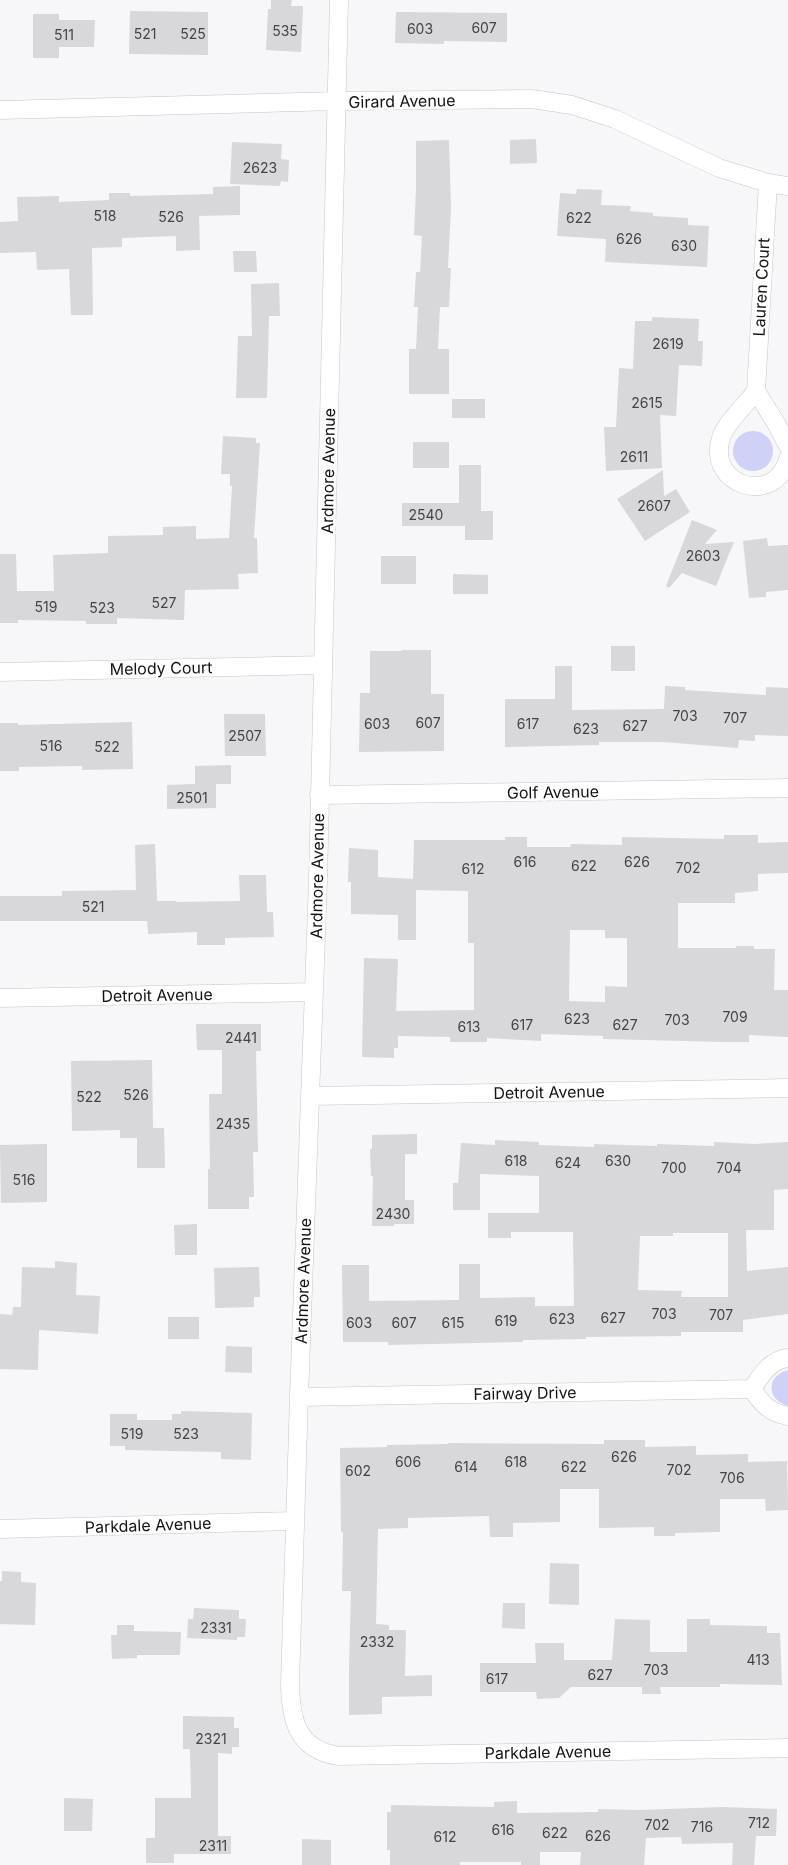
<svg xmlns="http://www.w3.org/2000/svg" width="788" height="1865" font-family="Inter,sans-serif">
  <rect width="100%" height="100%" fill="#f7f7fa"/>
  <path fill="#cfd2f6" d="M733 451a20 20 0 1 1 40 0a20 20 0 1 1-40 0Z
    M788,1370V1406C766,1399 766,1376 788,1370Z"/>
  <path fill="#d8d8db" fill-rule="evenodd" d="M271,0H292L291,6H303L301,52L266,50L268,9H271Z
    M130,11L208,12V55L129,54Z
    M396,12L507,13V42L444,41V44L395,43Z
    M33,14H59V20H95L94,47H59V58H33Z
    M536,139L537,163L510,164V140Z
    M449,140L451,208L448,268H451L449,307H440L438,349H449V394H409V349H416L418,307H414L416,272H420L422,236L414,235L416,189V141Z
    M232,142L282,144L281,159L289,160L288,182L281,181L280,186L230,184Z
    M240,186V215L199,216L200,250L176,251V236L122,238V247L92,248L93,315H71L69,269L37,270L36,252L0,253V222L18,221L17,197L59,196V202L109,200V193H130V196L213,194V187Z
    M577,189L602,190L601,205L631,206L630,211L653,213V216L688,218V225L709,226L707,267L605,262L606,239L557,236L560,193L576,194Z
    M233,251H256L257,272H234Z
    M279,283L280,316H269L267,398H236L238,336H252L251,284Z
    M652,317L699,319L698,341H703L702,366L679,365L676,416L660,415L662,468L606,471L604,427H616L619,368L633,369L635,321H652Z
    M452,399H485V418H452Z
    M223,436L256,438V443H260L254,538H257L258,573L238,574L239,589L185,590L184,620L117,618V624H86V621L18,620V623H0V554H16L17,591H54L53,555L108,553V536L163,535V527L196,526V539L229,538L232,486H230V474H221Z
    M413,442H449V468H413Z
    M459,465H481V511H493V540H465V526H402V503H459Z
    M663,470L664,496L676,489L690,512L645,541L617,499Z
    M692,520L717,530L705,544L734,542L716,586L682,573L669,588L666,586Z
    M767,538L768,546L788,545V590L766,592V597L749,598L743,541Z
    M381,556H416V584H381Z
    M453,574L488,575V594H453Z
    M611,646H635V671H611Z
    M402,650H431V694H444V751L359,752L360,693H370V651H402Z
    M555,666H572V710L664,709L665,686L685,687V690L766,695V687L788,688V736L755,735V741L739,740L738,748L663,742H599V745L505,747V699H555Z
    M224,714H265L266,756H225Z
    M132,722L133,769L82,770V766L19,767V771H0V723H18V725Z
    M231,765V784H216V808L167,809V785L195,784V766Z
    M724,835H758V843L788,842V873L758,874V891L735,893V903H678V948H736V946H754V949H775L774,990H788V1037L749,1035V1042H723L603,1039V1036L541,1034V1041L487,1038V1042H450V1037L398,1036V1048H394V1058L362,1057L364,958L398,959L396,1011L474,1010V943H468V891L416,890V940H398V915L351,914V882H348L349,848L378,850V877L413,879L414,840H505V837H527V847H570L571,844L622,845V837L724,839ZM570,930H605V938H627V987L605,986V1002L569,1001Z
    M155,844L157,901H176V902L240,901L239,875H266L267,912H273L274,937L225,938V945H197V932L148,934L147,921H0V896H62V891L136,890L135,845Z
    M196,1024H261V1051H256L258,1152H253L254,1197H249V1209H208V1169H210L209,1094H222V1050H197Z
    M152,1060L153,1128H164L165,1168H137V1138H120V1130L72,1131L71,1061Z
    M417,1134V1154H405V1200H414V1224H394V1226H372L373,1176H371L370,1149H372V1135Z
    M495,1140L539,1142V1145L594,1147V1144L657,1146V1144L714,1146V1142L754,1144L788,1142V1189L774,1190V1230H746L747,1271L788,1267V1314L743,1320V1332H681V1336L586,1337V1339L523,1340V1342L388,1345V1342H343L342,1265H369V1301L459,1300V1264H480V1298L535,1297V1306H574L573,1232H511V1238H488V1213H539V1176L480,1174V1210H453V1183H458L461,1143L495,1145ZM673,1233H728V1297H681L682,1291L638,1290L640,1236H673Z
    M47,1144V1202L1,1203L0,1145Z
    M197,1224V1255H175L174,1225Z
    M55,1261L77,1263L76,1295L100,1296L98,1334L39,1330L38,1370L0,1369V1314L12,1315L13,1307H21L22,1267L55,1268Z
    M259,1267L260,1297H254V1307L215,1308L214,1268Z
    M168,1317H199V1339H168Z
    M226,1346L252,1347V1373L225,1372Z
    M181,1411L252,1413L251,1460L221,1459V1452L125,1450V1446H110V1414H137V1420H172V1414H181Z
    M604,1440H645V1447L696,1446V1455L748,1454V1462L787,1461L788,1510L766,1511L765,1499H720V1532L675,1533V1536H654V1527L599,1528V1489H560V1522L513,1523V1537H490L489,1516L408,1518V1528L378,1529L376,1624L389,1625V1630H406L405,1676L432,1675V1696L382,1697V1714L349,1715V1667L351,1591H342L343,1532H341L340,1448L387,1447V1445L448,1444V1443L604,1444Z
    M550,1563L579,1564V1605L549,1604Z
    M2,1571L21,1572V1582L36,1583L35,1625L0,1624V1581H2Z
    M503,1603H525V1629L502,1628Z
    M194,1608L239,1610V1619H246L245,1637H237V1640L187,1638L188,1619H193Z
    M615,1619L650,1620V1652H687V1619H710V1625L767,1626V1633H780L782,1685L720,1684V1687H660L661,1694H642V1687H571L559,1698L537,1699L536,1692H480V1663H536L535,1643H564V1660H612Z
    M117,1625H134V1631L181,1632L180,1655H137V1658L112,1659L111,1635H117Z
    M183,1716L234,1717V1728H239V1747H232V1754L218,1753V1836H231V1854H174V1863H146V1838H155V1798H191L190,1749H183Z
    M64,1798L93,1799L92,1831H64Z
    M517,1801V1813L598,1812V1809L638,1810L722,1807L777,1809L776,1836H756L754,1865H732L733,1843L682,1844L681,1837L646,1838L644,1865H580L581,1852H540V1865H521V1862H460V1865H390V1850H387V1812H391V1805L494,1807V1802Z
    M302,1839L331,1840V1865H302Z"/>
  <g fill="none" stroke-linecap="round" stroke-linejoin="round">
    <g stroke="#c5c5c8" stroke-width="19">
      <path id="minor" d="M339,0L318,881L299,1397L290,1685C291,1722 298,1749 338,1756L788,1748
        M0,110L337,101L532,99L572,105L615,119L719,168L768,183L788,186
        M768,183L756,391L776,423L788,446
        M756,391C746,405 726,422 721,438C706,487 776,506 788,459
        M0,672L323,665
        M319,795L788,788
        M0,998L314,992
        M310,1096L788,1088
        M752,1389C761,1375 770,1360 788,1358
        M752,1389C761,1403 770,1413 788,1416
        M299,1397L752,1389
        M0,1529L295,1521"/>
    </g>
    <use href="#minor" stroke="#fff" stroke-width="18"/>
  </g>
  <g text-anchor="middle" dominant-baseline="central" stroke-width="5" stroke-linejoin="round" paint-order="stroke">
    <g font-size="14" fill="#444446">
      <text x="484" y="27">607</text>
      <text x="420" y="28">603</text>
      <text x="285" y="30">535</text>
      <text x="145" y="33">521</text>
      <text x="193" y="33">525</text>
      <text x="64" y="34">511</text>
      <text x="260" y="167">2623</text>
      <text x="105" y="215">518</text>
      <text x="171" y="216">526</text>
      <text x="579" y="217">622</text>
      <text x="629" y="238">626</text>
      <text x="684" y="245">630</text>
      <text x="668" y="343">2619</text>
      <text x="647" y="402">2615</text>
      <text x="634" y="456">2611</text>
      <text x="654" y="505">2607</text>
      <text x="426" y="514">2540</text>
      <text x="703" y="555">2603</text>
      <text x="164" y="602">527</text>
      <text x="46" y="606">519</text>
      <text x="102" y="607">523</text>
      <text x="685" y="715">703</text>
      <text x="735" y="717">707</text>
      <text x="428" y="722">607</text>
      <text x="377" y="723">603</text>
      <text x="528" y="723">617</text>
      <text x="635" y="725">627</text>
      <text x="586" y="728">623</text>
      <text x="245" y="735">2507</text>
      <text x="51" y="745">516</text>
      <text x="107" y="746">522</text>
      <text x="192" y="797">2501</text>
      <text x="525" y="861">616</text>
      <text x="637" y="861">626</text>
      <text x="584" y="865">622</text>
      <text x="688" y="867">702</text>
      <text x="473" y="868">612</text>
      <text x="93" y="906">521</text>
      <text x="735" y="1016">709</text>
      <text x="577" y="1018">623</text>
      <text x="677" y="1019">703</text>
      <text x="522" y="1024">617</text>
      <text x="625" y="1024">627</text>
      <text x="469" y="1026">613</text>
      <text x="241" y="1037">2441</text>
      <text x="136" y="1094">526</text>
      <text x="89" y="1096">522</text>
      <text x="233" y="1123">2435</text>
      <text x="516" y="1160">618</text>
      <text x="618" y="1160">630</text>
      <text x="568" y="1162">624</text>
      <text x="674" y="1167">700</text>
      <text x="729" y="1167">704</text>
      <text x="24" y="1179">516</text>
      <text x="393" y="1213">2430</text>
      <text x="664" y="1313">703</text>
      <text x="721" y="1314">707</text>
      <text x="613" y="1317">627</text>
      <text x="562" y="1318">623</text>
      <text x="506" y="1320">619</text>
      <text x="359" y="1322">603</text>
      <text x="404" y="1322">607</text>
      <text x="453" y="1322">615</text>
      <text x="132" y="1433">519</text>
      <text x="186" y="1433">523</text>
      <text x="624" y="1456">626</text>
      <text x="408" y="1461">606</text>
      <text x="516" y="1461">618</text>
      <text x="466" y="1466">614</text>
      <text x="574" y="1466">622</text>
      <text x="679" y="1469">702</text>
      <text x="358" y="1470">602</text>
      <text x="732" y="1477">706</text>
      <text x="216" y="1627">2331</text>
      <text x="377" y="1641">2332</text>
      <text x="758" y="1659">413</text>
      <text x="656" y="1669">703</text>
      <text x="600" y="1674">627</text>
      <text x="497" y="1678">617</text>
      <text x="211" y="1738">2321</text>
      <text x="759" y="1822">712</text>
      <text x="657" y="1824">702</text>
      <text x="702" y="1826">716</text>
      <text x="503" y="1829">616</text>
      <text x="555" y="1832">622</text>
      <text x="598" y="1835">626</text>
      <text x="445" y="1836">612</text>
      <text x="213" y="1845">2311</text>
    </g>
    <g font-size="16" fill="#131314" stroke="#fff">
      <text transform="translate(402 101) rotate(-1)">Girard Avenue</text>
      <text transform="translate(761 287) rotate(-87)">Lauren Court</text>
      <text transform="translate(328 471) rotate(-89)">Ardmore Avenue</text>
      <text transform="translate(161 668) rotate(-1)">Melody Court</text>
      <text transform="translate(553 792) rotate(-1)">Golf Avenue</text>
      <text transform="translate(317 876) rotate(-89)">Ardmore Avenue</text>
      <text transform="translate(157 995) rotate(-1)">Detroit Avenue</text>
      <text transform="translate(549 1092) rotate(-1)">Detroit Avenue</text>
      <text transform="translate(303 1281) rotate(-88)">Ardmore Avenue</text>
      <text transform="translate(525 1393) rotate(-1)">Fairway Drive</text>
      <text transform="translate(148 1525) rotate(-2)">Parkdale Avenue</text>
      <text transform="translate(548 1752) rotate(-1)">Parkdale Avenue</text>
    </g>
  </g>
</svg>
